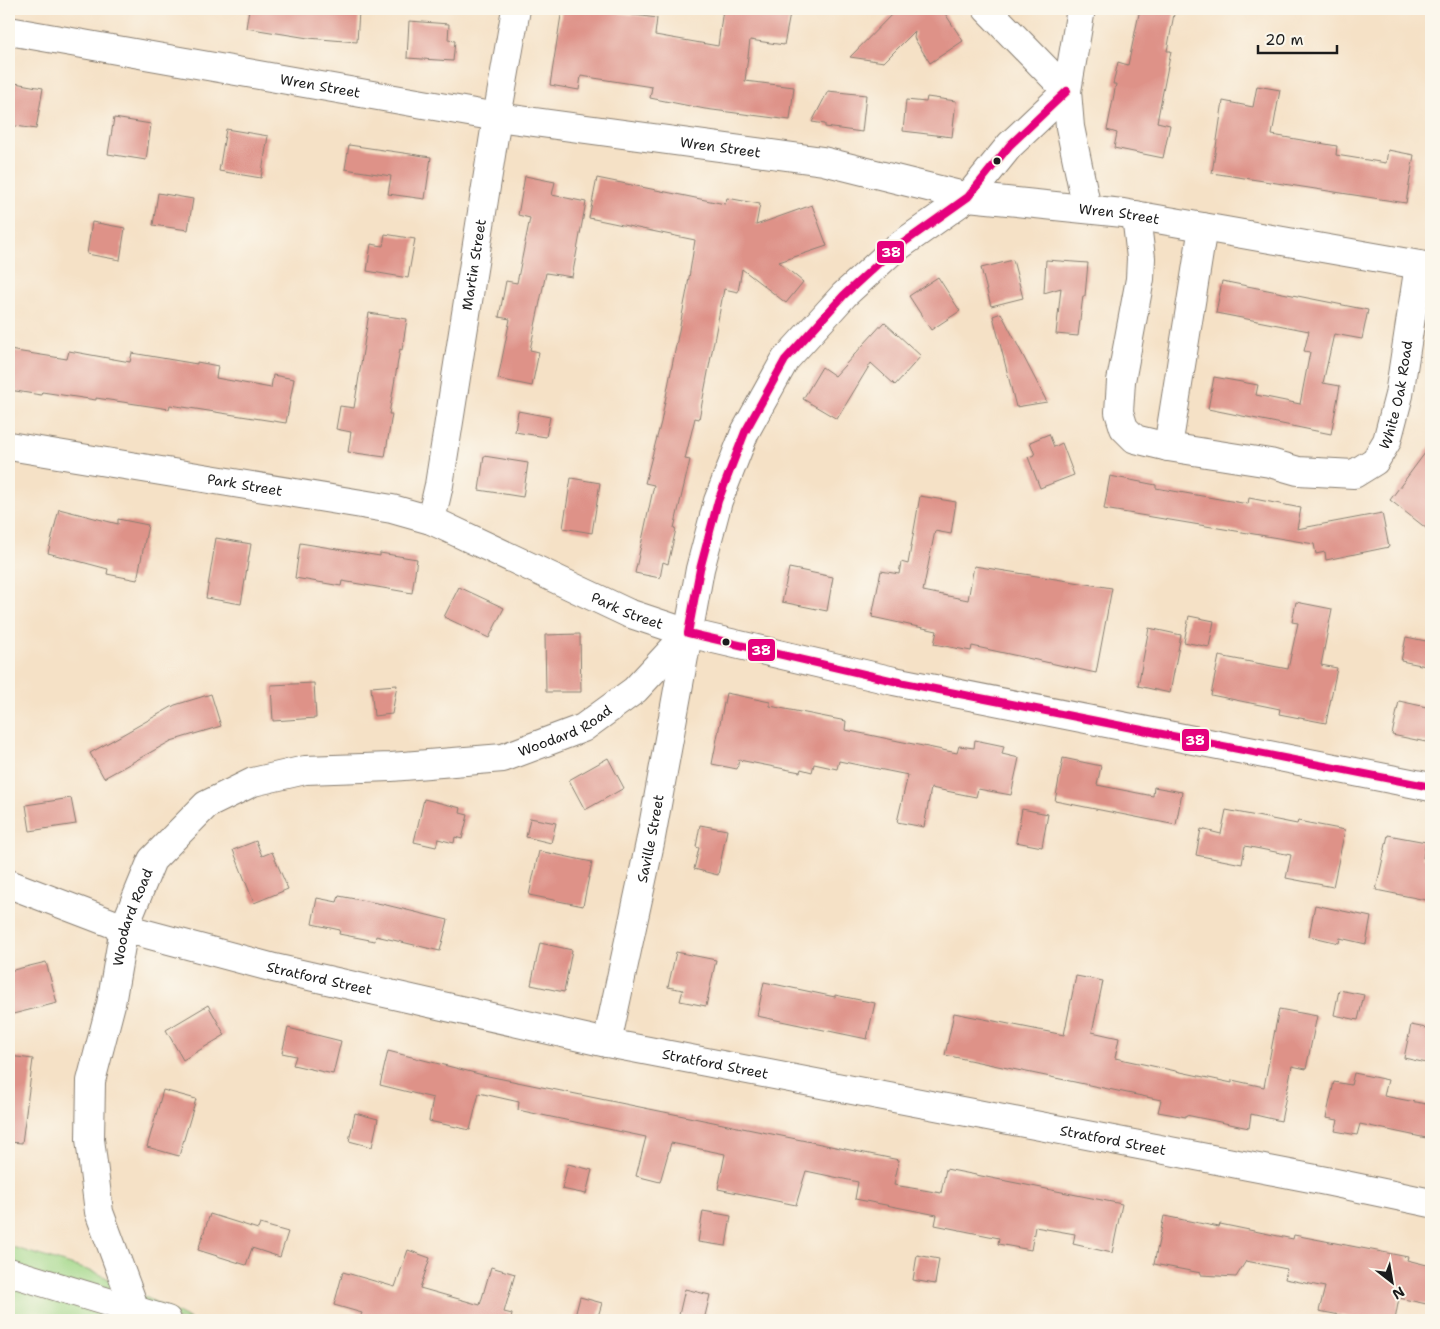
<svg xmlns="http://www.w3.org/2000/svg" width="1440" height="1329" font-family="'Shantell Sans',sans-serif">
  <rect width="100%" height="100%" fill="#fbf7ec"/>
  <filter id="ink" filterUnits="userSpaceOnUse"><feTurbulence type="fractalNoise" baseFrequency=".02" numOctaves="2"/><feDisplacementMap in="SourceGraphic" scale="10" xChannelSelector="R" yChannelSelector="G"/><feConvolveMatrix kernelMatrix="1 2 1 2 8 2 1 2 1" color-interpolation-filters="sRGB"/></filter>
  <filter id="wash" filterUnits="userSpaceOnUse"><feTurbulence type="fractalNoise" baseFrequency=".0096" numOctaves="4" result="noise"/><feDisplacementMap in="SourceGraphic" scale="20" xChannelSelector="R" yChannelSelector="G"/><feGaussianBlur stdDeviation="1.12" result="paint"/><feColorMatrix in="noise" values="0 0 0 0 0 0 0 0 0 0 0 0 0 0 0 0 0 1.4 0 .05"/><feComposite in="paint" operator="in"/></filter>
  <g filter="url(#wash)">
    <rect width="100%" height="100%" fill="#f5e1c6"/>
    <path fill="#a1d788" stroke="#5e7a52" d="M9,1246L97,1273L191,1320H9Z"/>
    <g id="blocks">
      <path fill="#de9288" d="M249,9H347V10L359,11L357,42L308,38L246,28Z
        M562,9H620L619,13L657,18L655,35L718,46L723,9H791L784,45L750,40L745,81L794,87L790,120L705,109L650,98L652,87L581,76L579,90L550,85Z
        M897,9H942L963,41L930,63L914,38L915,31L884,62L850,57Z
        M1140,9H1175L1167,51H1171L1157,122L1170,125L1163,158L1114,148L1117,133L1107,130L1116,84H1113L1118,62L1128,65Z
        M409,21L449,24L448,40L455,41L453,61L407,58Z
        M9,82L43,88L36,129L9,125Z
        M1257,86L1280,90L1272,135L1337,146L1336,155L1386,163L1388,150L1414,155L1406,203L1212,173L1223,101L1253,107Z
        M828,91L866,95L862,132L825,127V124L812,122Z
        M927,97L956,101L952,137L903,131L906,100L926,102Z
        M114,118L151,124L146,160L108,154Z
        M226,129L268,136L261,178L219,171Z
        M349,145L431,157L425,199L388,194L391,176L345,169Z
        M525,176L555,182L552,195L586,202L572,277L546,273L530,350L539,352L532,386L498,379L510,319L499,317L506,281L517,283L530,218L518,215Z
        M597,178L725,204L727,198L760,204L756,225L812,205L827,246L779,262L803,282L786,303L742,269L738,292L724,289L699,419L695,418L685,459L690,460L674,528L676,529L668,564L663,562L660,578L635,573L654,485L645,483L661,422L687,290L695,240L589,218Z
        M158,193L193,199L188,230L153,225Z
        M92,222L125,228L120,260L87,254Z
        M385,234L415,239L408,278L367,271L371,244L383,246Z
        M1013,260L1023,298L991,306L981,268Z
        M1046,260L1088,263L1085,296H1083L1078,336L1056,334L1061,288L1044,293Z
        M938,277L960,311L931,330L909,296Z
        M1222,281L1368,310L1362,339L1334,334L1323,383L1340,386L1331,434L1208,409L1214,377L1258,385L1256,395L1300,404L1310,352L1304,351L1309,331L1216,313Z
        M369,313L407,319L402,350L400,349L389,414H392L385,457L348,452L351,432L336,429L340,406L354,408Z
        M1001,313L1047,402L1016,407L993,316Z
        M884,322L921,356L895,385L871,363L837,419L803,399L822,367L835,376Z
        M9,350L67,359L69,351L130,362L132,353L197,364V362L218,366L216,378L271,388L273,375L294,379L286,423L170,405L169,409L96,398V400L42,392L41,395L9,390Z
        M518,411L550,417L546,437L515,432Z
        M1049,434L1054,447L1062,443L1074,475L1040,488L1028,457L1035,455L1030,442Z
        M1431,445V532L1390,500Z
        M484,456L528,463L523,497L479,490Z
        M1110,476L1156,485V488L1248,504L1249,498L1301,508L1297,529L1382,513L1389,547L1326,560L1325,552L1316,554L1314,544L1104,509Z
        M571,478L600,483L592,533L563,528Z
        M920,496L956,502L951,534L935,531L923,591L968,600L974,566L1112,588L1096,673L972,646L971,651L934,644L937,631L872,617L881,571L899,574L901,562L908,564Z
        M59,509L118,524V519L148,525L137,580L107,574L108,569L48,553Z
        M216,538L251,544L241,604L206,598Z
        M300,543L380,556V553L417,559L412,593L342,581L341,586L295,578Z
        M789,568L833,577L827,611L782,602Z
        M459,587L504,608L489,638L444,617Z
        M1296,602L1332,609L1321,665L1337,668L1326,723L1279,714L1280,709L1211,695L1219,656L1288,669L1298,623L1292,622Z
        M1189,616L1214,621L1209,647L1184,642Z
        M1149,628L1181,635L1170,693L1138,686Z
        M580,634L581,692H546L545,635Z
        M1406,637L1431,642L1426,666L1401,661Z
        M314,683L316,718L273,721L271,685Z
        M397,685L392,714L374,716L371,687Z
        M726,693L770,702V706L846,721L845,730L957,753L959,746L974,748L975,740L1004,746L1002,754L1019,758L1011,795L978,789L976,797L931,788L924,827L897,822L908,775L839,761L837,769L814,764L812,772L801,769L800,772L739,760L737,769L712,764Z
        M211,694L221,726L171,741L104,778L90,753L175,705Z
        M1399,701L1431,708V743L1392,735Z
        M608,758L624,788L585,810L569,780Z
        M1063,758L1101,766L1097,785L1153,796L1154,787L1182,792L1176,825L1055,801Z
        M71,798L76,824L30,831L26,805Z
        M424,799L461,808L460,813L468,815L462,839L455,837L454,843L438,839L436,847L414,842Z
        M1022,809L1048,814L1042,847L1016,842Z
        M1226,810L1297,824L1298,821L1345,830L1333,887L1286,878L1291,855L1245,846L1242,864L1196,855L1201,829L1221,834Z
        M530,818L556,823L551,843L526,837Z
        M700,825L727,830L718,875L694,869L699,848L696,847Z
        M1388,835L1426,842L1423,858H1431V901L1376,890Z
        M256,841L262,856L272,852L288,889L254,903L233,850Z
        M539,851L592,862L583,906L529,895Z
        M339,896L382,904L448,920L440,951L376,936L375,941L339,934L340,930L312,924L317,898L337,902Z
        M1315,905L1371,917L1366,944L1340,938L1339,943L1309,936Z
        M540,943L572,950L564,992L531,985Z
        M676,952L716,960L706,1006L680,1001L683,990L668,987Z
        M46,962L57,1003L9,1015V971Z
        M1076,976L1103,981L1092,1032L1119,1038L1115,1058L1232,1083V1080L1264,1087L1279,1009L1317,1016L1306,1069L1292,1066L1281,1121L1251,1114L1249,1128L1186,1115V1117L1158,1112L1161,1100L945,1055L954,1013L1064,1035Z
        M764,982L835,997V995L875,1003L867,1039L757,1016Z
        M1339,990L1364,995L1358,1020L1334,1015Z
        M208,1005L225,1035L183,1060L166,1030Z
        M1411,1025L1431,1029V1064L1404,1058Z
        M288,1028L341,1041L333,1074L293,1065L296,1056L282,1053Z
        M388,1051L483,1075L899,1160L894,1185L941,1193L946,1169L1122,1204L1112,1253L1073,1244L1075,1234L1035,1227L1031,1250L998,1244L999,1238L935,1225L937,1215L855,1199L858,1182L806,1171L796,1205L718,1189L725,1154L671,1143L660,1182L636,1176L646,1137L518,1110L519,1102L479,1093L470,1130L429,1121L433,1098L380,1085Z
        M9,1056L33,1059L22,1143L9,1142Z
        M1354,1073L1388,1080L1384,1096L1431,1105V1139L1360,1124L1357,1135L1335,1131L1338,1120L1326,1118L1334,1082L1351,1085Z
        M163,1090L196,1099L179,1156L147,1147Z
        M355,1113L378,1119L372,1147L349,1141Z
        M568,1164L592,1170L586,1194L562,1189Z
        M703,1211L731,1216L726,1246L698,1242Z
        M210,1214L258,1229L260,1224L288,1232L280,1257L252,1248L246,1265L198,1250Z
        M1164,1216L1219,1227L1220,1224L1293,1239L1294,1235L1408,1257L1407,1260L1431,1266V1305L1399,1298L1395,1320H1365L1319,1311L1325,1287L1285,1279L1287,1269L1246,1261L1236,1277L1201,1275V1273L1154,1264Z
        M408,1250L430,1258L420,1288L480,1305L491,1267L515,1274L504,1312L512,1314L511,1320H359L362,1313L334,1305L343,1272L395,1287Z
        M917,1255L939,1259L935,1284L913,1280Z
        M685,1289L710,1295L704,1320L679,1315Z
        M580,1297L602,1303L597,1320H574Z"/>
    </g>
  </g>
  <g filter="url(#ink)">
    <use href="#blocks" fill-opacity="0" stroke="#887e71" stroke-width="1"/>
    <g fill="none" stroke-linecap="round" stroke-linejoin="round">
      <g stroke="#887e71" stroke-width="30">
        <g id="street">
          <path d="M987,9L1067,91L1070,127L1087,209"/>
          <path id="s1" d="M9,31L497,117L823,161L968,197L1123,213L1431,267"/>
          <path id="s2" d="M1136,215L1141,258L1140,279L1121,381L1119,412L1124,428L1135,439L1168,447L1270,463L1298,471L1354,474L1375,461L1387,441L1399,395L1419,265"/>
          <path id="s3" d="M9,446L392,509L431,520L628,613L688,633L894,681L1431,787"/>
          <path d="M1168,447L1203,227"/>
          <path id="s4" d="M431,520L439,485L497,117L516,9"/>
          <path id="s5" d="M9,884L124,928L274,968L607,1043L1326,1181L1431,1203"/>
          <path id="s6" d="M607,1043L650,843L700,569L718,501L745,432L785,360L844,295L892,251L968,197L1010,145L1067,91L1081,9"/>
          <path d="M9,1272L167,1320"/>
          <path id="s7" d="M139,1320L99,1212L90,1139L91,1081L111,1004L124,928L152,860L206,805L253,782L305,770L391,767L503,758L583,728L635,690L688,633"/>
        </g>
      </g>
      <use href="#street" stroke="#fff" stroke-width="28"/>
      <g stroke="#fbf7ec" stroke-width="11">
        <path id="bus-1" d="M1067,91L1010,145L968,197L892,251L844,295L785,360L745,432L718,501L700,569L688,633L894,681L1431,787"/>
      </g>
      <use href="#bus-1" stroke="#e5007d" stroke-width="8"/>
    </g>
  </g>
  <g fill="#1c1c1c" stroke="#fbf7ec" stroke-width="2">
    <circle cx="997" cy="161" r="4.5"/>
    <circle cx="726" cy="642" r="4.5"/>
  </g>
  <g text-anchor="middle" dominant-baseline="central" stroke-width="4.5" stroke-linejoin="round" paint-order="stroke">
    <g font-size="14" fill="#1c1c1c" stroke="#fbf7ec">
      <text stroke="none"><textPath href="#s1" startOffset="316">Wren Street</textPath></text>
      <text stroke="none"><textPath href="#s1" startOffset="721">Wren Street</textPath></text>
      <text stroke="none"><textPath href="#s1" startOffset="1126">Wren Street</textPath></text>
      <text stroke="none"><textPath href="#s4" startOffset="259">Martin Street</textPath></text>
      <text stroke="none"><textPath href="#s2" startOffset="549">White Oak Road</textPath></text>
      <text stroke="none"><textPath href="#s3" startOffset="239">Park Street</textPath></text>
      <text stroke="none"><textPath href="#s3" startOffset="645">Park Street</textPath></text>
      <text stroke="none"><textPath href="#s7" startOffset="926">Woodard Road</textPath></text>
      <text stroke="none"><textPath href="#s6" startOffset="209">Saville Street</textPath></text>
      <text stroke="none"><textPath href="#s7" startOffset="416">Woodard Road</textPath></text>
      <text stroke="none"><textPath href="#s5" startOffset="325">Stratford Street</textPath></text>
      <text stroke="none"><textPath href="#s5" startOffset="730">Stratford Street</textPath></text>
      <text stroke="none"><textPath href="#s5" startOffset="1135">Stratford Street</textPath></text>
    </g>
  </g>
  <g stroke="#fbf7ec" stroke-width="2">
    <rect x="876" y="240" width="29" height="24" rx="5" fill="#e5007d"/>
    <rect x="747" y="638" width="29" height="24" rx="5" fill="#e5007d"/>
    <rect x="1181" y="728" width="29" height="24" rx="5" fill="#e5007d"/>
  </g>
  <g font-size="14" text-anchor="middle" font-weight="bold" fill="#fff">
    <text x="891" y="257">38</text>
    <text x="761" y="655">38</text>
    <text x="1195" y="745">38</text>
  </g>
  <rect width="1440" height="1329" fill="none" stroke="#fbf7ec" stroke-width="30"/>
  <g transform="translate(1392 1282) rotate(149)" stroke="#fbf7ec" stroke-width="4" paint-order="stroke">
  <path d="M0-4L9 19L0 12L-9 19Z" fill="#1c1c1c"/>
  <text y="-8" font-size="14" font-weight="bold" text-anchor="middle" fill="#1c1c1c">N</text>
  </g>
  <path d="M1258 45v8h79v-8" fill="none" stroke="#1c1c1c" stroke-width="2.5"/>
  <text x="1265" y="45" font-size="15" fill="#1c1c1c" stroke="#fbf7ec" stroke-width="4" paint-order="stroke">20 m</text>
</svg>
